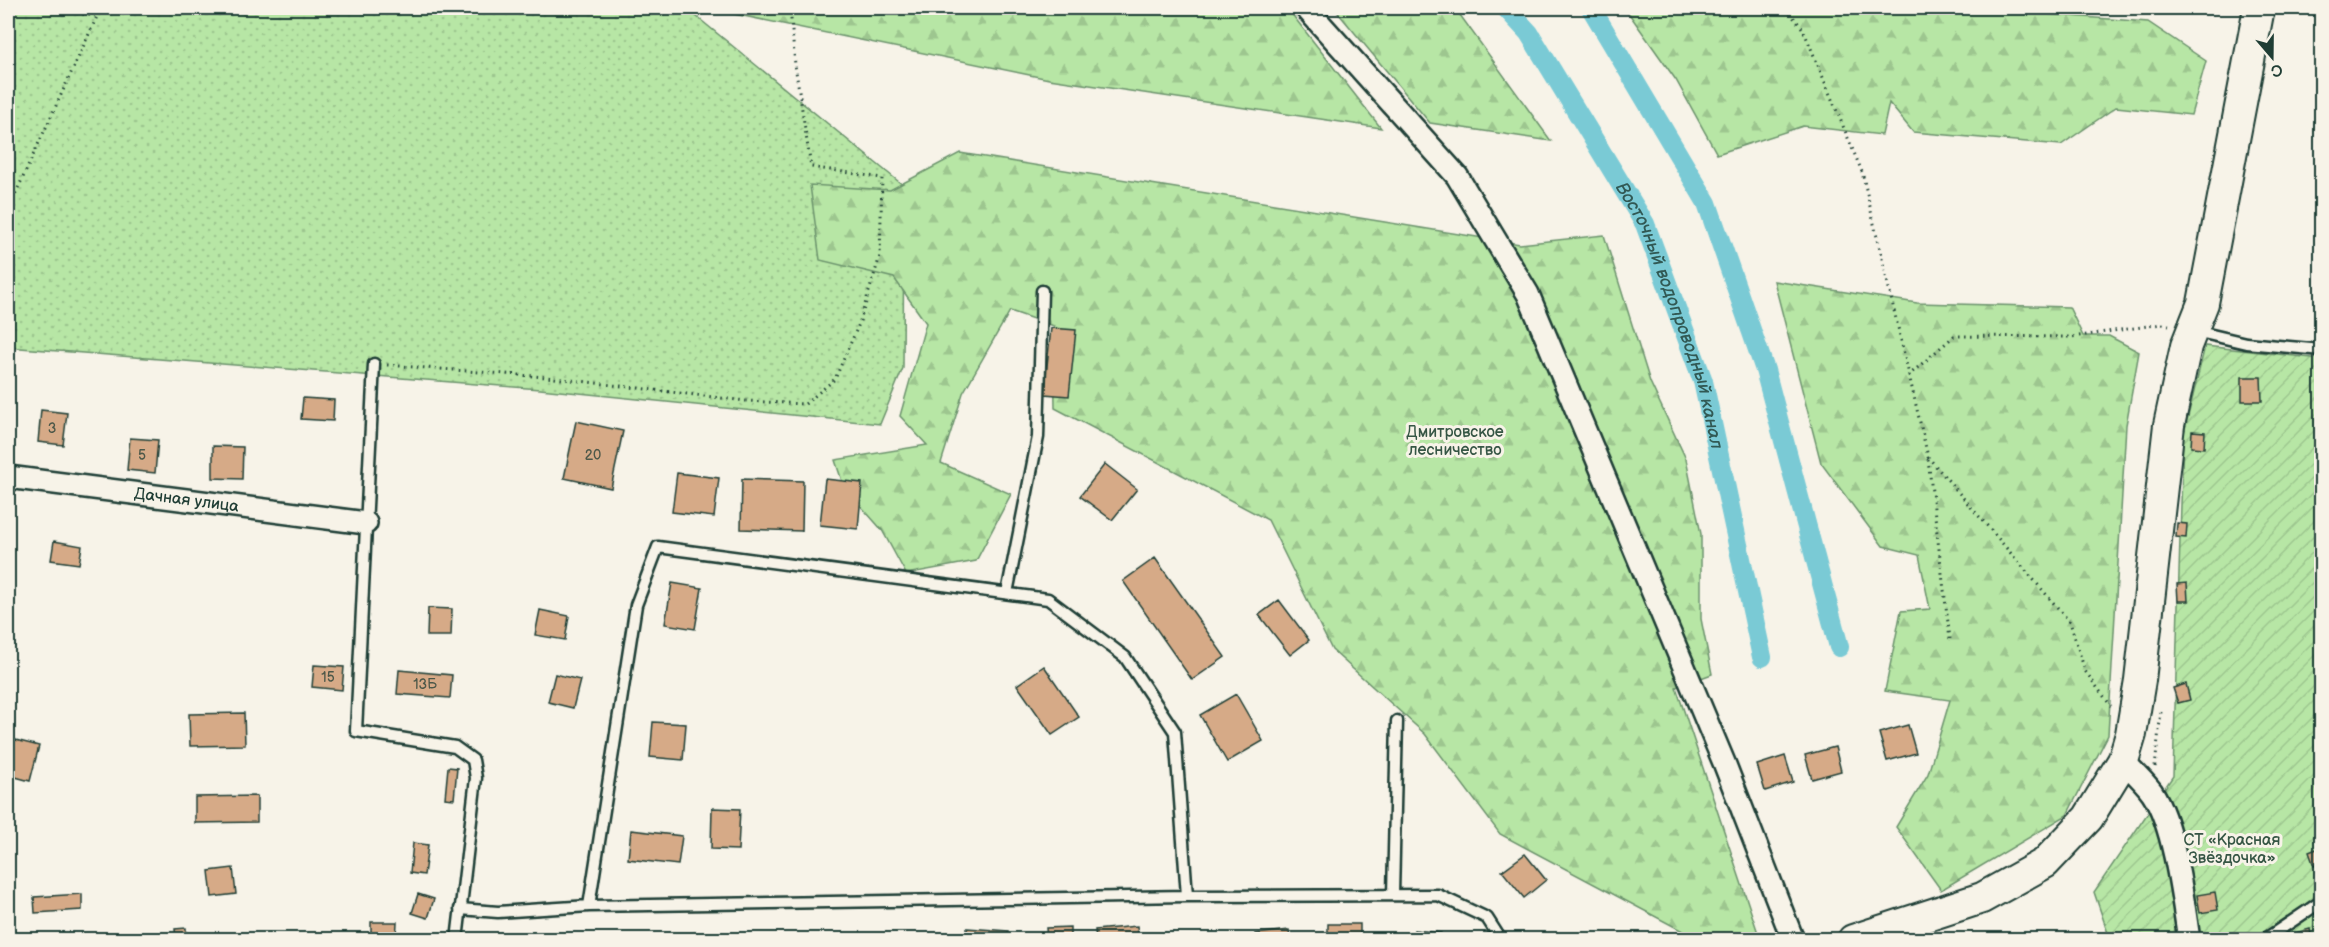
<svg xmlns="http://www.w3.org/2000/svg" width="2329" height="947" font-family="'Balsamiq Sans',sans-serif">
  <defs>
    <pattern id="grass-dots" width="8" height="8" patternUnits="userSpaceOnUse" patternTransform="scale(1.5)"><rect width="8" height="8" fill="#b7e6a5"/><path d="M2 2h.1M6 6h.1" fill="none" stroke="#9dc68f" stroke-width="1.8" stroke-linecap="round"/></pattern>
    <pattern id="forest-firs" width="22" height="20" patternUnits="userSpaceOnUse" patternTransform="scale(1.5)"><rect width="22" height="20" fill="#b7e6a5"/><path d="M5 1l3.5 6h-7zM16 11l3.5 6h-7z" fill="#9dc68f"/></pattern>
    <pattern id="garden-furrows" width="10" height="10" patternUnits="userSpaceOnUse" patternTransform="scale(1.5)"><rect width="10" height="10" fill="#b7e6a5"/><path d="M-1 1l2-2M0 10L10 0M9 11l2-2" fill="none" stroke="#9dc68f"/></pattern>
  </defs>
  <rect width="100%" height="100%" fill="#f7f3e8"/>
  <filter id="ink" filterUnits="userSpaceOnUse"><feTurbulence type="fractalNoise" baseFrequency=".0167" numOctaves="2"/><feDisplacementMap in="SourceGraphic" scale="12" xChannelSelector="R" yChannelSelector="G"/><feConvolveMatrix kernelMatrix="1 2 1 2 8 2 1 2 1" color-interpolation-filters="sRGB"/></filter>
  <g filter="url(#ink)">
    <path fill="url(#grass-dots)" stroke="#6b926c" stroke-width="1.5" d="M8,8H686L904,186L903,368L880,424L540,389L8,347Z"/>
    <path fill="url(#forest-firs)" stroke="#6b926c" stroke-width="1.5" d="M705,8H1287L1381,128L1049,79Z
      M1334,8H1455L1551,141L1430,123Z
      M1625,8H1968L2148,22L2206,61L2191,115L2116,107L2061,145L1913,132L1889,103L1882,135L1803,126L1717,154L1676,80Z
      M960,153L1520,244L1604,235L1650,382L1686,459L1701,534V619L1712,674L1676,687L1760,939L1718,940L1692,936L1500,834L1425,734L1332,650L1268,520L1055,408L1054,326L1010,311L963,393L941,463L1011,494L976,561L906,574L882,530L844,487L835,460L927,445L900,416L926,323L894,278L820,260L810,185L890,190Z
      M1774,281L1917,303L2069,307L2083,336H2109L2139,352L2126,425L2108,735L2067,815L1941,890L1896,827L1928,774L1950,700L1885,691L1901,611L1930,609L1919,555L1883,546L1821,463Z"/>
    <path fill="url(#garden-furrows)" stroke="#6b926c" stroke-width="1.5" d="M2205,346L2321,359V939H2110L2094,892L2173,776L2183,437Z"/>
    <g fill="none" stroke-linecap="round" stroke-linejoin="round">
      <g stroke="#7acad5" stroke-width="20">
        <path id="s1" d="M1506,8L1529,33L1645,224L1703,381L1762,657"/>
        <path d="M1591,8L1707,203L1765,370L1839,647"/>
      </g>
    </g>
    <path fill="#d6aa87" stroke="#1f3d34" stroke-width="1.5" d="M1051,328L1076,330L1069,396L1044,394Z
      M2242,377H2261L2262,401H2242Z
      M303,398L334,400L333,421L301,419Z
      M41,410L67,413L63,445L38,442Z
      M576,421L623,431L611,488L564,478Z
      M2192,431L2205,432L2204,448L2191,447Z
      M130,438L158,440L155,473L127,470Z
      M213,446L243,447L242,479L213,478Z
      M1105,464L1137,489L1112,520L1080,496Z
      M677,473L719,478L714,517L672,512Z
      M742,479L803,481L802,531L741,529Z
      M825,479L862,483L858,529L820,525Z
      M2177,523L2187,524L2186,538L2176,537Z
      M54,541L82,546L79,564L51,560Z
      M1155,558L1225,657L1192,680L1123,581Z
      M672,583L702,588L695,629L665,624Z
      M2187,583L2188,601H2178L2177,584Z
      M1279,600L1309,640L1290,655L1259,615Z
      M428,608L452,609L451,636H427Z
      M540,610L569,616L565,640L535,635Z
      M314,665L344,667L342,690L312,687Z
      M1044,666L1079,717L1052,735L1017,685Z
      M399,670L452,675L450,698L397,694Z
      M555,674L580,680L573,708L548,702Z
      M2186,684L2190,700L2178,703L2173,688Z
      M1236,694L1263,741L1227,762L1200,715Z
      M244,713L245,745L190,746L189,714Z
      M653,722L686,724L683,760L650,757Z
      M1908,725L1916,753L1887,761L1879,733Z
      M8,738L39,746L30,781L8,775Z
      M1835,747L1841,771L1812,779L1805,755Z
      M1785,756L1793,782L1765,791L1757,765Z
      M448,767L457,768L454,799L445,798Z
      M257,796V822L195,823V797Z
      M712,808L740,809L738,850L711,849Z
      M631,830L682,836L678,865L628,859Z
      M413,843L428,845L424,875L410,873Z
      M2319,848L2322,864L2314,866L2309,852Z
      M1525,854L1546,880L1524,898L1502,871Z
      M233,868L236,894L212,897L209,871Z
      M2215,892L2218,910L2200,913L2197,895Z
      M82,894V910L35,913L34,897Z
      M418,894L434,899L428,918L412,913Z
      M371,922H397L396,940H371Z
      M1328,924H1360V940H1328Z
      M1137,926L1138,940H1096L1095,930Z
      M1070,927V940H1047L1046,928Z
      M186,928L187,940H176L175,929Z
      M967,928L1008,931L1007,940H967Z
      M2310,929L2312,940H2293L2292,934Z
      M1289,930L1290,940H1256L1255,934Z
      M1414,930L1441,933L1440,940H1413Z
      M706,932V940H665V934Z"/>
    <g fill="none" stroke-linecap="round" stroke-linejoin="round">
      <g stroke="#1f3d34" stroke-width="15">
        <path id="lane" d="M2195,331L2246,343L2322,350
          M374,364L356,731L455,747L473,760L476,778L457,940
          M1007,593L1038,437L1042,291
          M1393,895L1397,721
          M589,906L636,605L658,547L1048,599L1125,657L1175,732L1187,896
          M460,909L498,912L589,906L1187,896L1438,895L1487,918L1501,940
          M2264,940L2322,901"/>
      </g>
      <g stroke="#1f3d34" stroke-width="26">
        <g id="street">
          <path d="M1306,8L1457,176L1528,294L1725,765L1793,940"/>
          <path id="s2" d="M8,477L366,523"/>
          <path d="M2123,761C2133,771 2144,781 2152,792C2174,825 2183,899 2189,940"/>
        </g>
      </g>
      <g stroke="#1f3d34" stroke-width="34">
        <path id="secondary" d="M1853,940L1982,898L2045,863L2088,818L2123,761L2131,734L2140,680L2169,425L2186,346L2203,303L2259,8"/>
      </g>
      <path stroke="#1f3d34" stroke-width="3" stroke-dasharray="1.5 4.5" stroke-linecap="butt" d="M41,8L95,16
        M1786,8L1803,29L1862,172L1928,457L2070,622L2085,671L2111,706
        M8,210L101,8
        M387,365L546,377L746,401L805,404L835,379L859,324L880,256L882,178L811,167L795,65L790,8
        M1908,376L1954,336L2072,337L2162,324L2169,325
        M1928,459L1950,639
        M2155,767L2161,711"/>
      <use href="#lane" stroke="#f7f3e8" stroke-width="10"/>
      <use href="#street" stroke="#f7f3e8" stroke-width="21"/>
      <use href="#secondary" stroke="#f7f3e8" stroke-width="30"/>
    </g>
  </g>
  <g text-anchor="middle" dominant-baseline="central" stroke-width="6" stroke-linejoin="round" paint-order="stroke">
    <g font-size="14" fill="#4d5849">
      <text x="52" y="428">3</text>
      <text x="142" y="455">5</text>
      <text x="593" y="455">20</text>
      <text x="328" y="677">15</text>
      <text x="425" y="684">13Б</text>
    </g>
    <g font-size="16" fill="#365645" stroke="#f7f3e8">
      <text x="1455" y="432">Дмитровское<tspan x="1455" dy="18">лесничество</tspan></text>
      <text x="2232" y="840">СТ «Красная<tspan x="2232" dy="18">Звёздочка»</tspan></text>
    </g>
    <g font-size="16" fill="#1f3d34" stroke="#f7f3e8">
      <text stroke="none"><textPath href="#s2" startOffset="180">Дачная улица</textPath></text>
    </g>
    <g font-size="18" font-style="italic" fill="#315954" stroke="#f7f3e8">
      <text stroke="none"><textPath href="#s1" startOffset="352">Восточный водопроводный канал</textPath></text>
    </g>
  </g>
  <rect width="2329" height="947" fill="none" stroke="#f7f3e8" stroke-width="30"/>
  <rect x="15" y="15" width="2299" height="917" fill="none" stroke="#1f3d34" stroke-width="2" filter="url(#ink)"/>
  <g transform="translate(2272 57) rotate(160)" stroke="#f7f3e8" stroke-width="4.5" paint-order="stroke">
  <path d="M0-4.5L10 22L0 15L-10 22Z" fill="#1f3d34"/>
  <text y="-9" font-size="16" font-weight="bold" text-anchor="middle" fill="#1f3d34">С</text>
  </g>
</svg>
